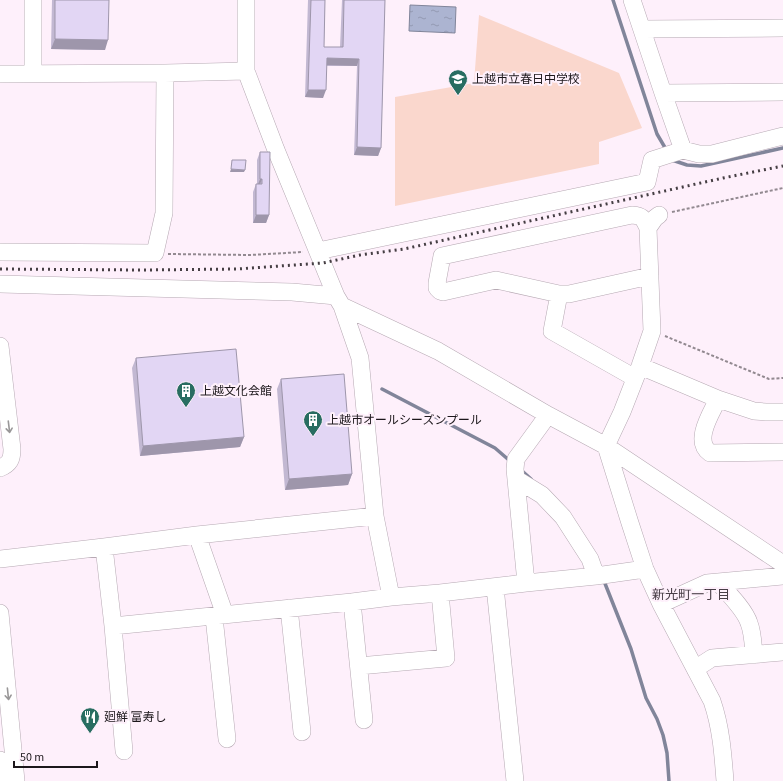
<svg xmlns="http://www.w3.org/2000/svg" width="783" height="781" font-family="'Source Sans 3','Noto Sans JP',sans-serif">
  <defs>
    <pattern id="water-ripples" width="26" height="14" patternUnits="userSpaceOnUse"><rect width="26" height="14" fill="#acb4d1"/><path d="M2 4q2-2 4 0t4 0M15 11q2-2 4 0t4 0" fill="none" stroke="#939ab3"/></pattern>
  </defs>
  <rect width="100%" height="100%" fill="#fef0fb"/>
  <path fill="#fad7cd" d="M479,15L619,73L642,128L599,142V164L395,206V97L474,83Z"/>
  <path fill="url(#water-ripples)" stroke="#81859a" d="M410,5L456,7L455,33L409,31Z"/>
  <g fill="none" stroke-linecap="round" stroke-linejoin="round">
    <path stroke="#81859a" stroke-width="3.5" d="M613,0L657,134L667,151
      M672,160L687,165L701,166L783,148
      M382,389L495,448L510,461
      M521,470L531,479
      M604,581L631,649L646,698L657,719L663,735L667,753L669,781"/>
    <g stroke="#b6a9b3" stroke-width="18">
      <path id="minor" d="M246,0V71L276,150L336,296L342,306L360,358L375,516L391,597
        M632,0L663,93L683,150
        M642,29L783,28
        M0,74L165,73L246,71
        M33,74V0
        M663,93L783,92
        M659,215L655,218L648,228L652,331L640,366L622,412L606,446L630,523L645,569L661,604L712,701C721,727 723,754 725,781
        M318,251L647,182L652,160L683,150L699,154H712L783,136
        M0,252L155,253L164,213L165,73
        M0,284L292,292L336,296
        M559,294H569L650,276
        M342,306L438,351L548,415L606,446L783,564
        M0,346L12,449C12,459 10,464 0,468
        M640,366L718,399L754,411L766,412H783
        M635,378L552,331L559,294L496,280L443,292L440,291L437,288V283L442,256L632,215C643,216 643,218 648,228
        M718,399C711,414 693,441 710,453L783,452
        M516,479L542,495L563,517L590,559L596,576
        M197,535L225,615
        M104,547L113,626L124,751
        M0,559L104,547L197,535L375,516
        M718,582C728,593 745,610 749,623C753,633 753,644 754,655
        M526,583L596,576L645,569
        M495,587L515,781
        M352,602L364,720
        M661,604L707,583L783,576
        M289,608L302,732
        M0,613L16,781
        M214,617L227,739
        M113,626L352,602L391,597L440,593L526,583L515,469L516,459L548,415
        M359,666L446,658L440,593
        M695,669L712,658L783,652
        M0,760L2,781"/>
    </g>
    <path stroke="#928990" stroke-width="2" stroke-dasharray="3 2" stroke-linecap="butt" d="M672,212L783,188
      M168,254L250,255L303,252
      M665,336L769,379L783,378"/>
    <use href="#minor" stroke="#fff" stroke-width="17"/>
    <path stroke="#453e43" stroke-width="3" stroke-dasharray="2 4" stroke-linecap="butt" d="M0,269L141,270L237,269L323,263L360,255L404,249L723,178L783,166"/>
  </g>
  <path fill="#c2b8d2" d="M52,0H109L105,50L51,49Z
    M308,0H325L324,47H340L342,0H385L381,148L378,156L354,155L357,66H326L323,98L305,97Z
    M260,152L269,215L266,223H253V192L256,184H257V160Z
    M136,358L244,437L240,447L140,456L132,368Z
    M281,379L352,474L348,485L285,490L277,389Z"/>
  <path fill="#9e96ab" d="M55,39L108,40L105,50L51,49Z
    M327,58L359,59L357,66L324,65Z
    M308,90H326L323,98L305,97Z
    M357,147L381,148L378,156L354,155Z
    M231,169L245,170L244,172H230Z
    M260,179H262L259,187H257Z
    M256,215H269L266,223H253Z
    M244,437L240,447L140,456L143,446Z
    M352,474L348,485L285,490L289,479Z"/>
  <path fill="#e2d6f4" stroke="#9e96ab" d="M55,0H109L108,40L55,39Z
    M311,0H325L324,47H343L344,0H385L381,148L357,147L359,59L327,58L326,90H308Z
    M260,152H270L269,215H256V184H262V179H260Z
    M232,160H246L245,170L231,169Z
    M236,349L244,437L143,446L136,358Z
    M344,374L352,474L289,479L281,379Z"/>
  <defs><path id="oneway-shaft" d="M-6 0H5M1.5-3L5.5 0L1.5 3" fill="none" stroke-width="1.6" stroke-linecap="round" stroke-linejoin="round"/></defs>
  <g stroke="#999798">
    <use href="#oneway-shaft" transform="translate(9 427) rotate(83)"/>
    <use href="#oneway-shaft" transform="translate(8 694) rotate(84)"/>
  </g>
  <defs>
    <g id="school-pin" transform="scale(1)"><path d="M0 17L-7.5 6A9.5 9.5 0 1 1 7.5 6Z" fill="#286d61" stroke="#fef0fb"/><path d="M0-5L7-2L0 1L-7-2ZM-4 1L0 2.5L4 1V4Q0 6-4 4Z" fill="#fff"/></g>
    <g id="building-pin" transform="scale(1)"><path d="M0 17L-7.5 6A9.5 9.5 0 1 1 7.5 6Z" fill="#286d61" stroke="#fef0fb"/><path d="M-4-6H4V6H1V3H-1V6H-4ZM-2.5-4.3h1.7v1.8h-1.7ZM.8-4.3h1.7v1.8H.8ZM-2.5-1h1.7V.8h-1.7ZM.8-1h1.7V.8H.8Z" fill="#fff"/></g>
    <g id="restaurant-pin" transform="scale(1)"><path d="M0 17L-7.5 6A9.5 9.5 0 1 1 7.5 6Z" fill="#286d61" stroke="#fef0fb"/><path d="M-5-6h1v4h1v-4h1v4h1v-4h1v5L-1.5 .5V6h-2V.5L-5-1ZM5-6V6H3V1.5H1.5Q1.5-4 5-6Z" fill="#fff"/></g>
  </defs>
  <g fill-rule="evenodd">
    <use href="#school-pin" x="458" y="79"/>
    <use href="#building-pin" x="186" y="391"/>
    <use href="#building-pin" x="313" y="420"/>
    <use href="#restaurant-pin" x="90" y="717"/>
  </g>
  <g text-anchor="middle" dominant-baseline="central" stroke-width="4" stroke-linejoin="round" paint-order="stroke">
    <g font-size="12" fill="#1c171b" stroke="#fef0fb" text-anchor="start">
      <text x="472" y="79">上越市立春日中学校</text>
      <text x="200" y="391">上越文化会館</text>
      <text x="327" y="420">上越市オールシーズンプール</text>
      <text x="104" y="717">廻鮮 富寿し</text>
    </g>
    <g font-size="13" fill="#493e47" stroke="#fef0fb">
      <text x="691" y="595">新光町一丁目</text>
    </g>
  </g>
  <path d="M14 761v6h83v-6" fill="none" stroke="#1c171b" stroke-width="2"/>
  <text x="20" y="761" font-size="12" fill="#1c171b" stroke="#fef0fb" stroke-width="3" paint-order="stroke">50 m</text>
</svg>
